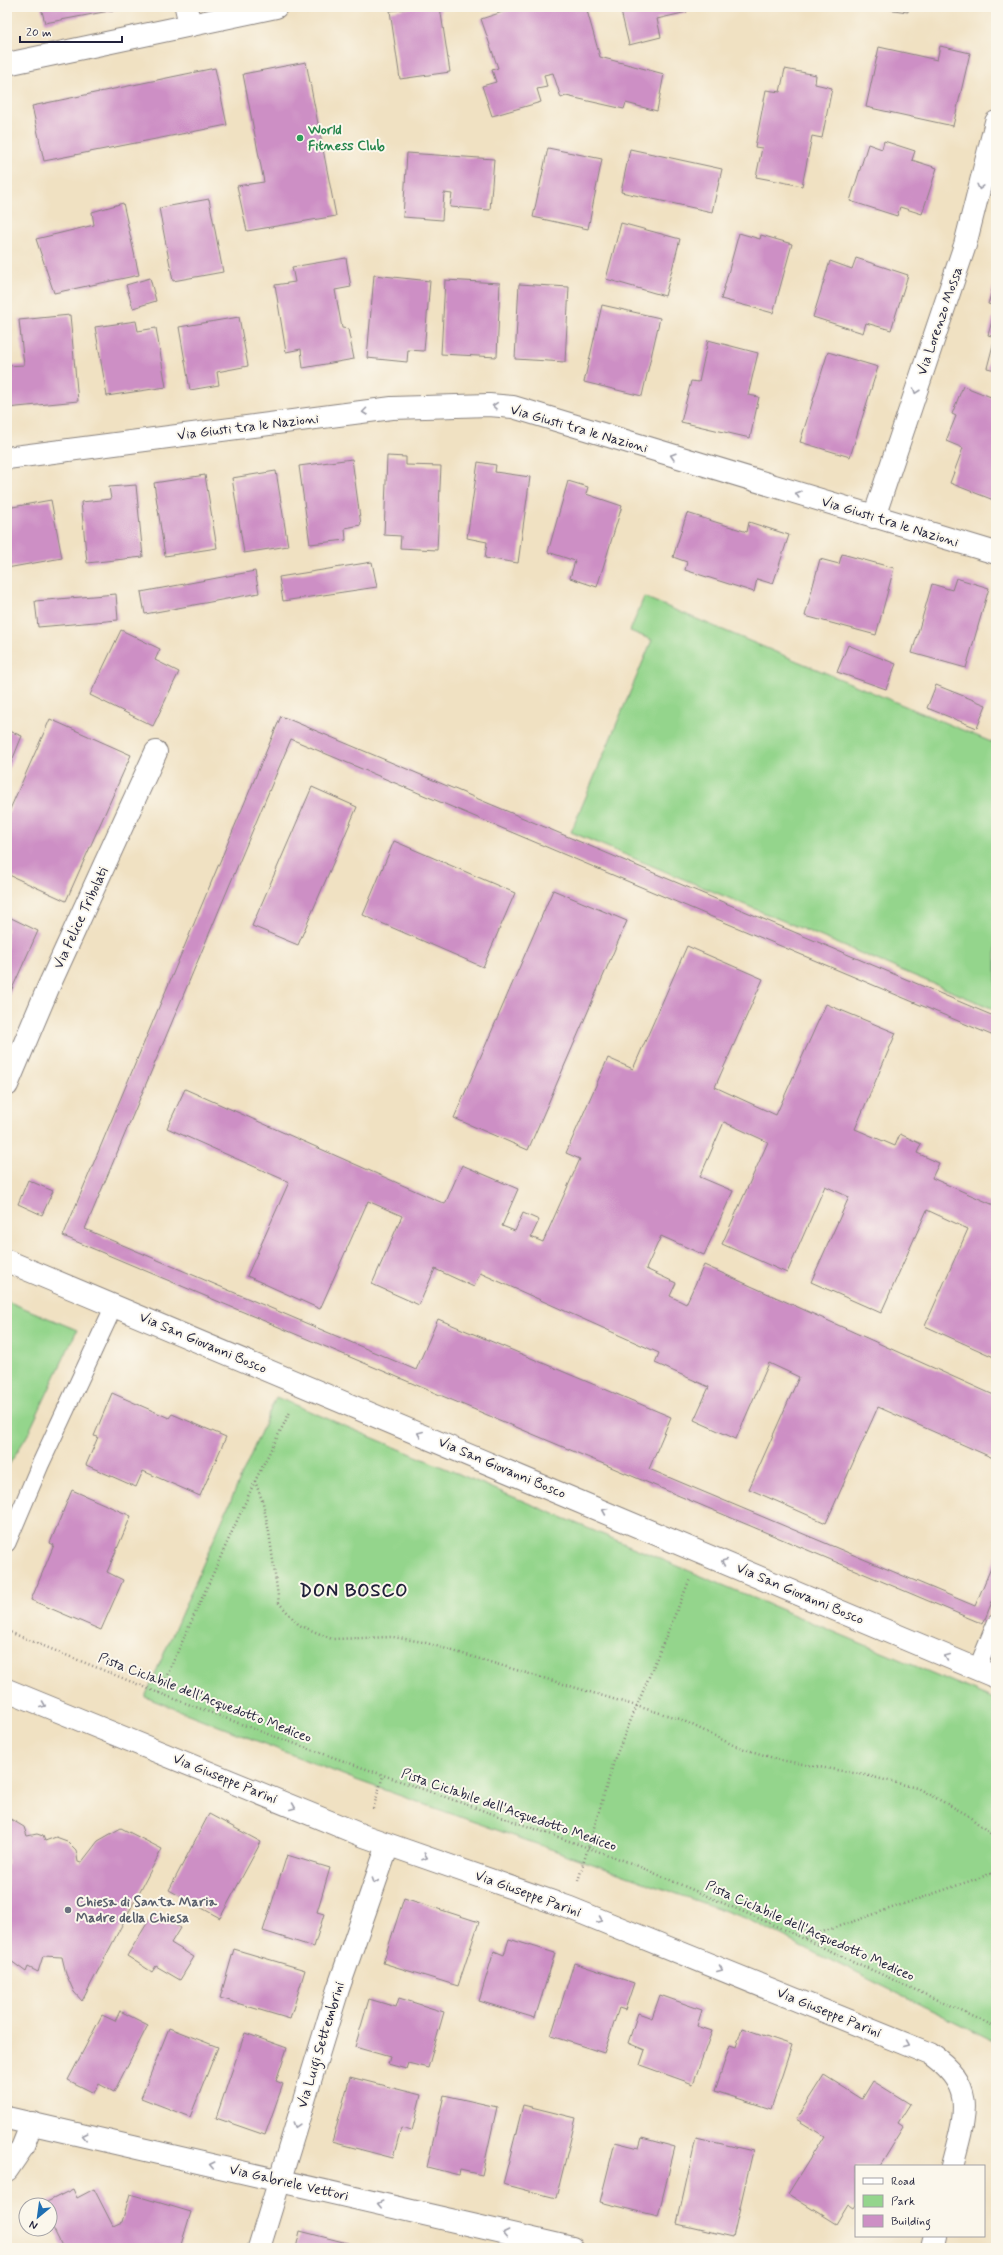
<svg xmlns="http://www.w3.org/2000/svg" width="1003" height="2255" font-family="Mynerve,sans-serif">
  <rect width="100%" height="100%" fill="#fbf7ec"/>
  <filter id="ink" filterUnits="userSpaceOnUse"><feTurbulence type="fractalNoise" baseFrequency=".025" numOctaves="2"/><feDisplacementMap in="SourceGraphic" scale="8" xChannelSelector="R" yChannelSelector="G"/><feConvolveMatrix kernelMatrix="1 2 1 2 8 2 1 2 1" color-interpolation-filters="sRGB"/></filter>
  <filter id="wash" filterUnits="userSpaceOnUse"><feTurbulence type="fractalNoise" baseFrequency=".012" numOctaves="4" result="noise"/><feDisplacementMap in="SourceGraphic" scale="16" xChannelSelector="R" yChannelSelector="G"/><feGaussianBlur stdDeviation="0.9" result="paint"/><feColorMatrix in="noise" values="0 0 0 0 0 0 0 0 0 0 0 0 0 0 0 0 0 1.4 0 .05"/><feComposite in="paint" operator="in"/></filter>
  <g filter="url(#wash)">
    <rect width="100%" height="100%" fill="#f0e1c2"/>
    <path fill="#94d58c" stroke="#5b7c64" d="M644,597L996,744V1010L571,832L652,640L630,631Z
      M7,1301L77,1330L27,1436L7,1468Z
      M276,1397L996,1700V2042L745,1918L356,1780L145,1697Z"/>
    <g id="blocks">
      <path fill="#cd8fc5" d="M41,7H125V8L45,23Z
        M418,7H440L450,72L400,79L390,11Z
        M518,7H586L600,57L664,74L657,111L626,103L624,109L566,96L561,98L553,73L544,75L547,87L537,89L541,102L492,116L482,86L496,82L492,70L498,68L481,19Z
        M620,7H685L687,12L657,19L661,37L629,45Z
        M872,7H908V12Z
        M940,46L970,53L953,126L866,107L879,47L937,60Z
        M306,62L336,216L247,231L237,186L264,182L243,74Z
        M215,68L227,125L44,161L32,106Z
        M785,69L816,75L815,84L832,88L822,138L812,136L802,186L756,177L762,148L755,147L766,90L780,92Z
        M884,141L915,151L912,160L937,168L922,214L900,207L897,216L850,201L868,144L882,149Z
        M548,148L602,159L588,229L533,217Z
        M630,149L722,169L712,212L621,192Z
        M407,153L494,159L490,210L450,207L452,194L444,193L442,220L403,217Z
        M209,199L223,272L173,281L159,208Z
        M123,203L139,275L54,293L36,239L94,225L92,212Z
        M621,223L680,239L665,296L606,279Z
        M739,233L760,239L761,235L792,244L773,313L721,299Z
        M346,258L351,287L335,290L342,328L348,329L354,359L303,368L301,349L286,352L275,285L295,282L292,267Z
        M856,258L908,275L891,330L866,323L863,333L813,317L830,261L852,269Z
        M374,275L430,281L424,351L408,350L407,362L367,358Z
        M150,278L156,301L133,308L126,285Z
        M996,278V306L988,304Z
        M445,280L500,283L497,357L441,354Z
        M519,284L569,287L565,362L515,359Z
        M602,305L660,318L642,396L584,382Z
        M996,307V370L987,368L995,337L988,335Z
        M70,315L78,401L7,408V366L24,365L19,320Z
        M239,317L248,366L217,372L219,385L190,390L179,327Z
        M136,321L138,331L156,328L166,387L107,396L95,327Z
        M708,340L758,353L748,395L759,397L750,438L681,422L691,381L699,382Z
        M828,352L878,367L850,457L800,442Z
        M963,386L996,399V501L950,483L963,448L946,441L956,416L952,414Z
        M387,456L406,457V465L441,466L437,550L400,548L401,536L384,535Z
        M352,459L361,525L345,528L346,540L310,544L299,466Z
        M478,462L496,465L495,472L530,477L518,563L485,558L487,542L467,538Z
        M276,471L288,546L244,553L232,478Z
        M205,475L217,548L165,556L154,483Z
        M568,481L588,487L586,494L622,506L597,587L570,578L575,561L548,552Z
        M136,485L143,557L87,563L81,502L111,499L109,487Z
        M51,500L62,558L7,568V508Z
        M687,513L747,532L749,522L789,535L773,584L757,579L754,592L685,570L687,562L673,557Z
        M842,554L894,568L876,635L805,616L820,559L839,564Z
        M372,562L377,587L283,601L279,577Z
        M255,571L259,593L145,614L141,592Z
        M956,578L989,588L966,668L912,653L932,584L952,590Z
        M116,594L118,620L38,627L35,601Z
        M121,630L160,649L155,660L179,672L153,726L90,695Z
        M848,645L896,664L886,689L837,672Z
        M936,685L986,705L977,728L927,708Z
        M281,716L996,1017V1037L291,739L85,1229L416,1370L438,1319L671,1417L649,1469L975,1606L996,1556V1592L983,1624L63,1236Z
        M50,719L131,755L66,901L7,874V816Z
        M7,730L22,736L7,773Z
        M312,787L357,807L298,945L252,926Z
        M394,841L515,893L483,967L363,915Z
        M553,890L627,921L528,1150L454,1118Z
        M7,916L38,931L7,1000Z
        M687,946L763,979L715,1087L776,1115L826,1004L896,1033L855,1129L895,1146L900,1134L921,1144L917,1153L939,1163L932,1178L996,1206V1358L925,1326L968,1229L927,1210L881,1313L811,1282L849,1197L825,1186L787,1273L722,1244L768,1142L724,1122L700,1177L733,1191L704,1255L661,1236L646,1269L676,1283L670,1296L686,1304L704,1265L996,1396V1452L993,1458L878,1407L826,1523L749,1489L799,1377L769,1363L736,1439L694,1420L709,1387L655,1363L659,1353L480,1273L474,1287L435,1269L419,1305L372,1284L402,1216L368,1201L320,1309L247,1276L289,1182L167,1128L185,1089L445,1204L462,1165L518,1189L502,1226L515,1231L523,1213L539,1220L531,1237L543,1242L580,1159L566,1153L608,1058L633,1069Z
        M28,1180L53,1191L42,1215L18,1204Z
        M112,1393L169,1418L172,1414L226,1437L200,1496L143,1471L136,1487L86,1465L98,1437L94,1436Z
        M72,1490L131,1516L107,1572L123,1580L101,1630L31,1600L54,1545L50,1543Z
        M209,1814L261,1842L220,1918L169,1890Z
        M7,1817L24,1827L27,1836L37,1834L43,1836L45,1841L56,1837L67,1841L76,1850L78,1862L81,1863L98,1841L121,1828L162,1849L82,2001L74,1992L66,1974L62,1957L43,1956L38,1972L28,1967L26,1972L7,1958Z
        M287,1855L330,1868L317,1912L324,1914L314,1947L263,1931Z
        M404,1898L479,1922L458,1986L383,1963Z
        M154,1912L180,1928L171,1943L194,1957L180,1980L156,1966L152,1972L127,1956Z
        M509,1939L555,1953L535,2018L479,2001L494,1951L504,1955Z
        M234,1949L305,1970L290,2019L220,1998Z
        M574,1963L634,1983L625,2010L619,2008L604,2053L551,2036Z
        M660,1995L702,2010L697,2026L712,2031L693,2084L640,2065L645,2050L628,2043L638,2013L652,2018Z
        M399,1998L444,2012L428,2068L408,2063L406,2069L388,2064L390,2057L355,2047L369,1999L396,2007Z
        M120,2011L148,2025L114,2092L99,2084L94,2093L68,2080L102,2015L115,2021Z
        M169,2028L218,2047L190,2117L141,2098Z
        M742,2028L792,2045L771,2109L715,2091L730,2045L736,2047Z
        M245,2033L287,2048L276,2081L283,2084L265,2135L216,2118Z
        M824,2075L862,2099L873,2081L910,2104L898,2123L904,2127L880,2166H856V2205L854,2208L848,2204L836,2224L788,2194L824,2136L796,2119Z
        M350,2077L421,2095L412,2131L401,2128L393,2158L332,2142Z
        M444,2095L497,2107L482,2175L460,2170L459,2175L427,2167Z
        M523,2105L576,2118L556,2198L503,2184Z
        M642,2138L675,2147L658,2216L600,2202L615,2142L639,2148Z
        M696,2138L753,2151L733,2237L677,2224Z
        M73,2189L77,2198L94,2189L113,2226L122,2222L130,2194L191,2212L180,2248H63L50,2222V2205H41Z
        M300,2231L351,2244L350,2248H296Z
        M392,2245L401,2247V2248H391Z"/>
    </g>
  </g>
  <g filter="url(#ink)">
    <use href="#blocks" fill-opacity="0" stroke="#89827e" stroke-width="1"/>
    <g fill="none" stroke-linecap="round" stroke-linejoin="round">
      <g stroke="#89827e" stroke-width="19">
        <path id="lane" d="M7,1543L40,1465L114,1306
          M977,1669L996,1623"/>
      </g>
      <g stroke="#89827e" stroke-width="24">
        <path id="street" d="M186,7L190,25
          M7,458L392,408L489,405L513,407L996,553
          M874,517L965,245L996,122
          M7,1085L48,988L156,752
          M7,1690L364,1836L570,1908L930,2054C979,2087 964,2117 952,2166
          M7,2118L572,2248
          M7,2170L22,2148L32,2123
          M259,2248L338,1989L388,1845
          M932,2248L935,2236"/>
      </g>
      <g stroke="#89827e" stroke-width="24">
        <path id="secondary" d="M7,64L276,7
          M7,1261L996,1677"/>
      </g>
      <path stroke="#89827e" stroke-width="2.5" stroke-dasharray="1 3" stroke-linecap="butt" d="M255,1481L263,1503L269,1532L279,1603L299,1625L332,1639L393,1637L423,1642L680,1719L735,1746L780,1760L865,1775L917,1788L966,1814L996,1838
        M7,1631L159,1693L262,1732L631,1863L785,1930L996,2027
        M159,1693L255,1481L290,1412
        M373,1809L383,1776
        M578,1881L615,1758L690,1579
        M805,1938L996,1872"/>
      <use href="#lane" stroke="#fff" stroke-width="17"/>
      <use href="#street" stroke="#fff" stroke-width="22"/>
      <use href="#secondary" stroke="#fff" stroke-width="22"/>
    </g>
    <defs><path id="oneway-chevron" d="M-2-3.5L2.5 0L-2 3.5" fill="none" stroke-width="1.6" stroke-linecap="round" stroke-linejoin="round"/></defs>
    <g stroke="#9c9ca7">
      <use href="#oneway-chevron" transform="translate(980 187) rotate(104)"/>
      <use href="#oneway-chevron" transform="translate(916 391) rotate(109)"/>
      <use href="#oneway-chevron" transform="translate(495 406) rotate(-175)"/>
      <use href="#oneway-chevron" transform="translate(365 412) rotate(173)"/>
      <use href="#oneway-chevron" transform="translate(673 456) rotate(-163)"/>
      <use href="#oneway-chevron" transform="translate(798 494) rotate(-163)"/>
      <use href="#oneway-chevron" transform="translate(420 1434) rotate(-157)"/>
      <use href="#oneway-chevron" transform="translate(605 1511) rotate(-157)"/>
      <use href="#oneway-chevron" transform="translate(724 1562) rotate(-157)"/>
      <use href="#oneway-chevron" transform="translate(947 1657) rotate(-157)"/>
      <use href="#oneway-chevron" transform="translate(43 1705) rotate(22)"/>
      <use href="#oneway-chevron" transform="translate(293 1807) rotate(22)"/>
      <use href="#oneway-chevron" transform="translate(425 1857) rotate(19)"/>
      <use href="#oneway-chevron" transform="translate(375 1881) rotate(109)"/>
      <use href="#oneway-chevron" transform="translate(600 1920) rotate(22)"/>
      <use href="#oneway-chevron" transform="translate(720 1969) rotate(22)"/>
      <use href="#oneway-chevron" transform="translate(906 2044) rotate(22)"/>
      <use href="#oneway-chevron" transform="translate(296 2125) rotate(107)"/>
      <use href="#oneway-chevron" transform="translate(85 2136) rotate(-167)"/>
      <use href="#oneway-chevron" transform="translate(212 2165) rotate(-167)"/>
      <use href="#oneway-chevron" transform="translate(380 2204) rotate(-167)"/>
      <use href="#oneway-chevron" transform="translate(506 2233) rotate(-167)"/>
    </g>
  </g>
  <circle fill="#2e9e5b" stroke="#fbf7ec" stroke-width="1.5" cx="300" cy="138" r="4"/>
  <circle fill="#6b7280" stroke="#fbf7ec" stroke-width="1.5" cx="68" cy="1910" r="4"/>
  <g text-anchor="middle" dominant-baseline="central" stroke-width="4" stroke-linejoin="round" paint-order="stroke">
    <g font-size="14" font-weight="bold" fill="#27864d" stroke="#fbf7ec" text-anchor="start">
      <text x="308" y="130">World<tspan x="308" dy="16">Fitness Club</tspan></text>
    </g>
    <g font-size="14" fill="#22223b" stroke="#fbf7ec">
      <text transform="translate(940 321) rotate(-71)">Via Lorenzo Mossa</text>
      <text transform="translate(248 427) rotate(-7)">Via Giusti tra le Nazioni</text>
      <text transform="translate(579 429) rotate(16)">Via Giusti tra le Nazioni</text>
      <text transform="translate(890 522) rotate(17)">Via Giusti tra le Nazioni</text>
      <text transform="translate(81 918) rotate(-65)">Via Felice Tribolati</text>
      <text transform="translate(203 1343) rotate(23)">Via San Giovanni Bosco</text>
      <text transform="translate(502 1468) rotate(23)">Via San Giovanni Bosco</text>
      <text transform="translate(800 1594) rotate(23)">Via San Giovanni Bosco</text>
      <text transform="translate(205 1698) rotate(21)">Pista Ciclabile dell'Acquedotto Mediceo</text>
      <text transform="translate(225 1779) rotate(22)">Via Giuseppe Parini</text>
      <text transform="translate(509 1810) rotate(19)">Pista Ciclabile dell'Acquedotto Mediceo</text>
      <text transform="translate(528 1894) rotate(20)">Via Giuseppe Parini</text>
      <text transform="translate(810 1931) rotate(24)">Pista Ciclabile dell'Acquedotto Mediceo</text>
      <text transform="translate(829 2013) rotate(22)">Via Giuseppe Parini</text>
      <text transform="translate(321 2045) rotate(-73)">Via Luigi Settembrini</text>
      <text transform="translate(289 2183) rotate(13)">Via Gabriele Vettori</text>
    </g>
    <g font-size="14" font-weight="bold" fill="#5b616d" stroke="#fbf7ec" text-anchor="start">
      <text x="76" y="1902">Chiesa di Santa Maria<tspan x="76" dy="16">Madre della Chiesa</tspan></text>
    </g>
    <g font-size="18" font-weight="bold" letter-spacing="1" fill="#22223b" stroke="#fbf7ec">
      <text x="354" y="1591">DON BOSCO</text>
    </g>
  </g>
  <rect width="1003" height="2255" fill="none" stroke="#fbf7ec" stroke-width="24"/>
  <rect x="855" y="2165" width="130" height="72" fill="#fbf7ec" stroke="#a4a2a5"/>
  <rect x="863" y="2178" width="20" height="6" fill="#ffffff" stroke="#a4a2a5"/>
  <text x="891" y="2185" font-size="12" fill="#22223b">Road</text>
  <rect x="863" y="2195" width="20" height="12" fill="#94d58c" stroke="#a4a2a5"/>
  <text x="891" y="2205" font-size="12" fill="#22223b">Park</text>
  <rect x="863" y="2215" width="20" height="12" fill="#cd8fc5" stroke="#a4a2a5"/>
  <text x="891" y="2225" font-size="12" fill="#22223b">Building</text>
  <g transform="translate(38 2217) rotate(209)"><circle r="19" fill="#fbf7ec" stroke="#a4a2a5"/>
  <path d="M0-3L7 15L0 10L-7 15Z" fill="#1f6fb2"/>
  <text y="-6" font-size="11" font-weight="bold" text-anchor="middle" fill="#22223b">N</text>
  </g>
  <path d="M20 36v6h102v-6" fill="none" stroke="#22223b" stroke-width="2"/>
  <text x="26" y="36" font-size="12" fill="#22223b" stroke="#fbf7ec" stroke-width="3" paint-order="stroke">20 m</text>
</svg>
